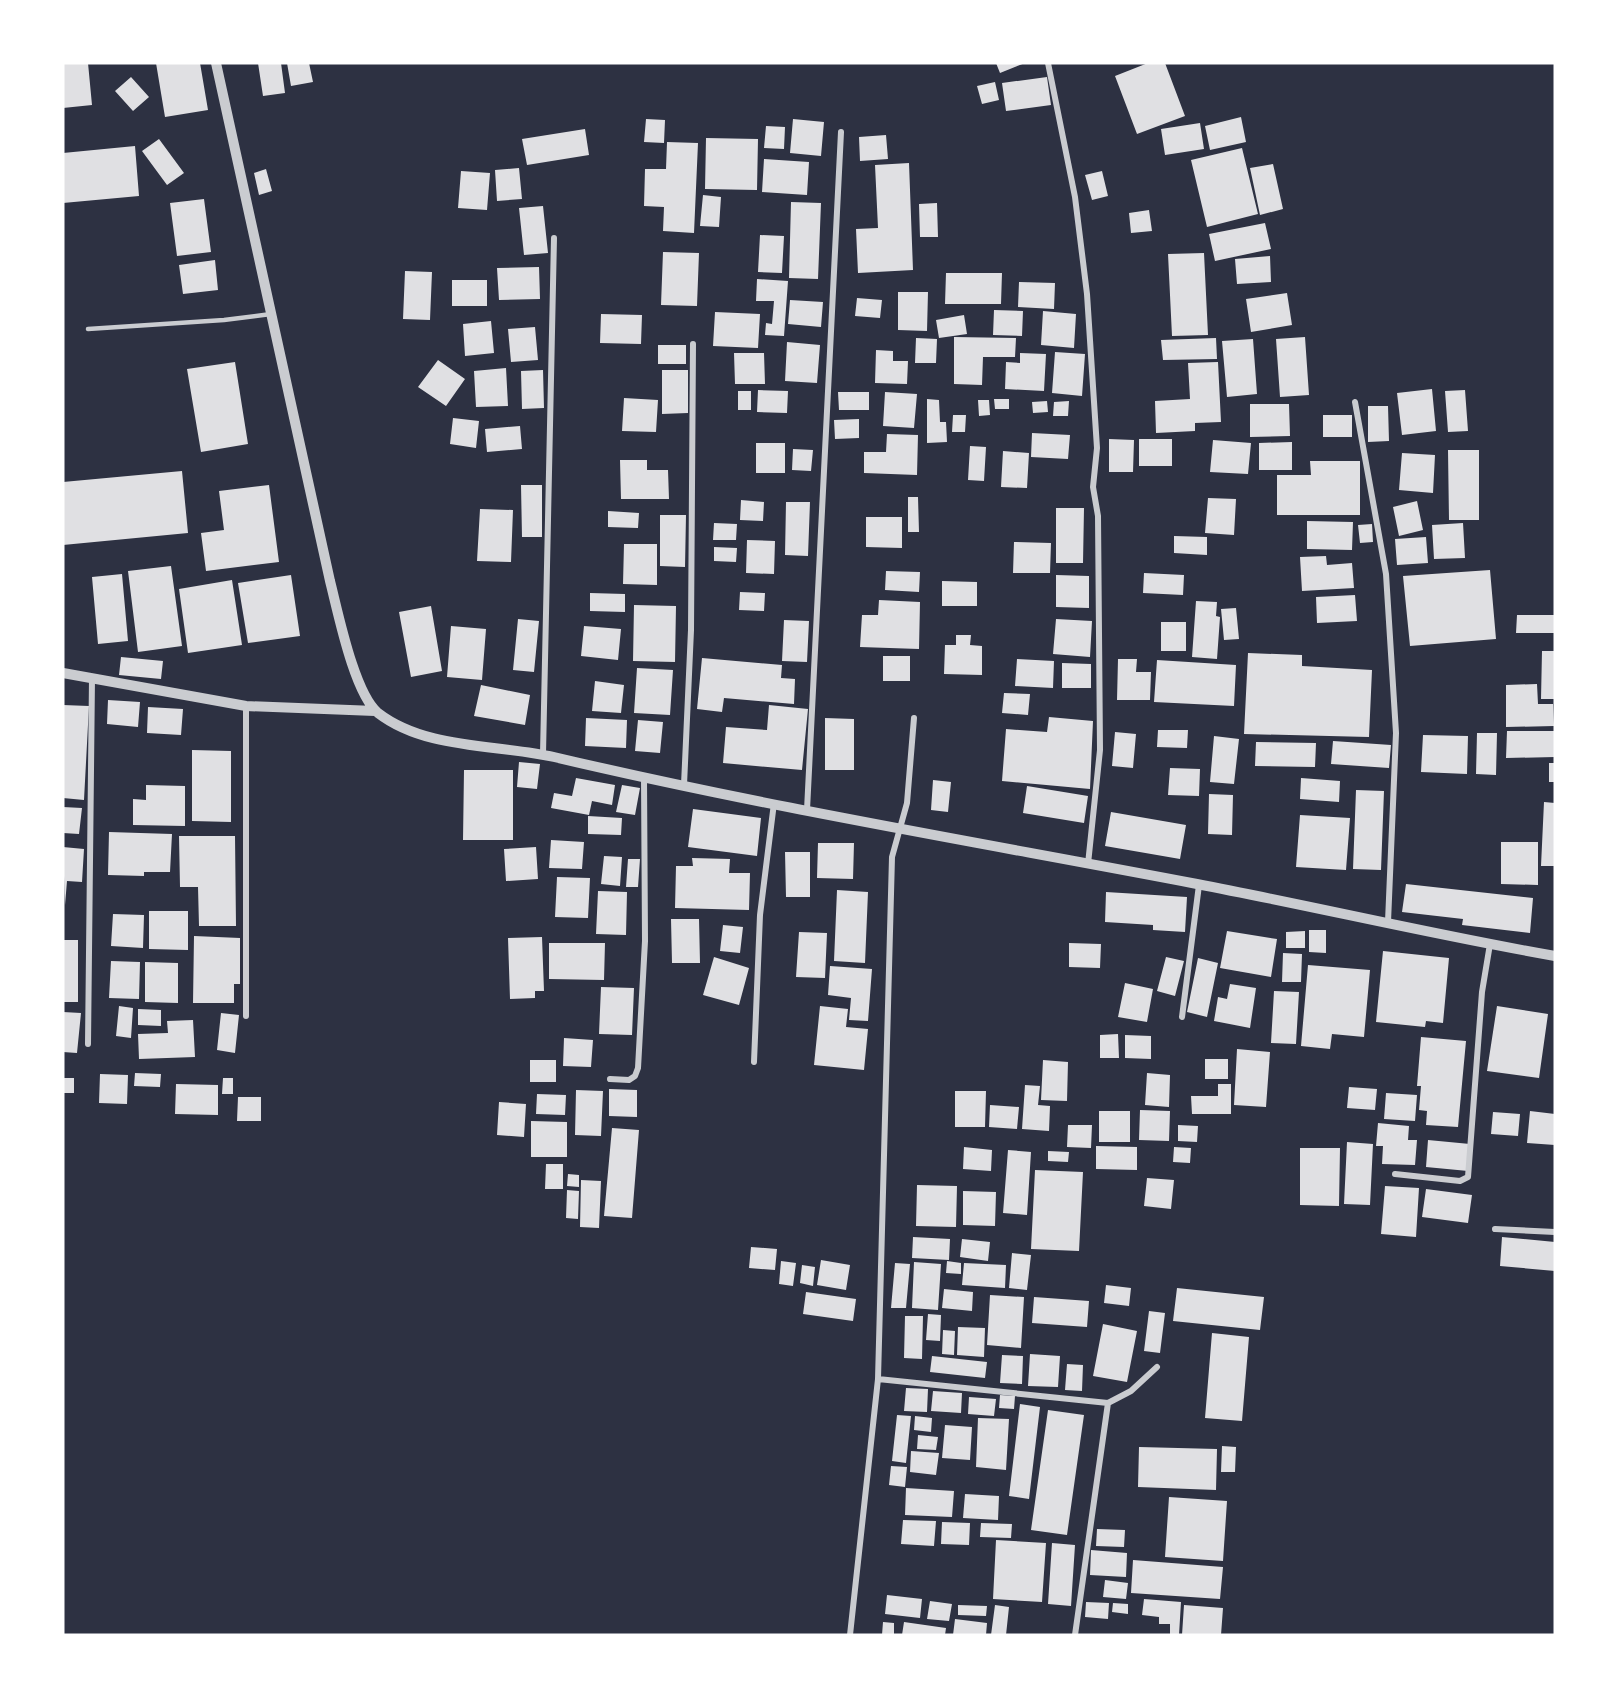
<svg xmlns="http://www.w3.org/2000/svg" width="1618" height="1698" font-family="Barlow,sans-serif">
  <rect width="100%" height="100%" fill="#2d3142"/>
  <path fill="#e0e0e3" d="M63,63H88L92,105L63,108Z
    M156,63H200L208,110L165,117Z
    M258,63H281L285,93L263,96Z
    M287,63H309L313,82L291,86Z
    M996,63H1025L1000,73Z
    M1148,63H1165L1185,116L1137,134L1115,76Z
    M131,77L149,97L133,111L115,91Z
    M1047,77L1051,105L1006,111L1002,83Z
    M995,82L999,100L982,104L977,86Z
    M1241,117L1246,142L1210,150L1205,126Z
    M646,119L665,120L664,143L644,142Z
    M793,119L824,122L821,156L790,153Z
    M1200,123L1204,149L1165,155L1161,129Z
    M766,126L785,127L784,149L764,148Z
    M585,129L589,155L527,165L522,139Z
    M886,135L888,159L860,161L859,137Z
    M706,138L758,139L757,190L705,189Z
    M159,139L184,173L167,185L142,151Z
    M667,142L698,143L694,233L663,231L664,207L644,206L645,169H666Z
    M135,146L139,196L63,203V153Z
    M1242,148L1258,214L1207,227L1191,160Z
    M764,159L809,162L807,195L762,192Z
    M909,163L913,270L858,273L856,229L878,228L875,165Z
    M1273,164L1283,209L1260,215L1250,168Z
    M519,168L522,199L497,201L495,170Z
    M266,169L272,191L259,195L254,173Z
    M461,171L490,173L487,210L458,208Z
    M1102,171L1108,196L1092,200L1085,175Z
    M703,195L721,197L719,227L700,226Z
    M204,199L211,252L177,256L170,203Z
    M791,202L821,203L818,279L789,278Z
    M937,203L938,237H920L919,204Z
    M543,206L548,253L524,255L519,208Z
    M1149,210L1152,231L1131,233L1129,213Z
    M1265,223L1271,249L1215,261L1209,234Z
    M760,235L784,236L782,273L758,272Z
    M663,252L699,253L697,306L661,305Z
    M1204,253L1208,335L1172,336L1168,254Z
    M1270,256L1271,282L1237,284L1235,259Z
    M215,260L218,290L183,294L179,265Z
    M539,267L540,299L499,300L497,268Z
    M405,271L432,272L430,320L403,319Z
    M946,273H1002L1001,304H945Z
    M757,279L788,281L784,336L765,335L766,323L772,324L774,301H756Z
    M452,280H487V306H452Z
    M1019,282L1055,283L1054,309L1018,307Z
    M898,292H928L927,331L898,330Z
    M1287,293L1292,325L1251,332L1246,299Z
    M857,298L882,300L880,318L855,316Z
    M790,300L823,302L821,327L788,324Z
    M994,310L1023,311L1022,336L993,335Z
    M1043,311L1076,314L1074,348L1041,345Z
    M715,312L760,314L758,348L713,346Z
    M601,314L642,315L641,344L600,343Z
    M964,315L967,334L939,338L936,320Z
    M491,321L494,353L465,356L463,324Z
    M535,327L538,360L511,362L508,329Z
    M954,337L1016,338L1015,357H983L982,385L954,384Z
    M1305,337L1309,395L1280,397L1276,339Z
    M916,338L937,339L936,363H915Z
    M1216,338L1217,359L1163,360L1161,340Z
    M1253,339L1257,394L1227,397L1222,341Z
    M787,342L820,345L817,383L785,381Z
    M658,345H686V364H658Z
    M876,350L893,351V361H908L907,384L875,383Z
    M1055,352L1085,354L1082,396L1052,393Z
    M734,353H764L765,384H735Z
    M1020,353L1046,354L1044,391L1005,389L1006,362L1020,363Z
    M438,360L465,379L446,406L418,387Z
    M235,362L248,444L201,452L187,369Z
    M1218,362L1221,422L1195,423V431L1156,433L1155,401L1190,399L1188,363Z
    M506,368L508,406L476,407L474,371Z
    M543,370L544,408L522,409L521,371Z
    M662,370H688V413L662,414Z
    M1432,389L1436,431L1402,435L1397,393Z
    M758,390L788,391L787,413L757,412Z
    M1465,390L1468,431L1448,432L1445,391Z
    M738,391H751V410H738Z
    M838,392H869V410H839Z
    M885,392L917,394L914,428L883,426Z
    M624,398L658,400L656,432L622,431Z
    M927,399L939,400L940,422H946L947,442L927,443Z
    M994,399H1009V409H995Z
    M978,400H989L990,415L979,416Z
    M1047,401L1048,412L1033,413L1032,402Z
    M1069,401L1068,416H1053L1054,402Z
    M1250,404H1289L1290,436L1250,437Z
    M1368,406H1388L1389,441L1368,442Z
    M953,415H966L965,432H952Z
    M1323,415H1352V437H1323Z
    M453,418L479,421L476,448L450,444Z
    M859,419V438L835,439L834,420Z
    M520,426L522,449L487,452L485,429Z
    M1032,433L1070,435L1068,459L1031,457Z
    M887,434L918,435L917,475L864,473V452H886Z
    M1109,439L1134,440L1133,472H1109Z
    M1139,439H1172V466H1139Z
    M1213,440L1251,443L1248,474L1210,472Z
    M1292,442V470H1259V443Z
    M756,443H785V473H756Z
    M970,446L986,447L984,481L968,480Z
    M793,449L813,450L811,471L792,470Z
    M1448,450H1479V520H1449Z
    M1003,451L1029,453L1027,488L1001,487Z
    M1402,453L1435,455L1433,493L1399,490Z
    M620,460H647V470H668L669,499H621Z
    M1310,461H1360V515H1277V475H1311Z
    M182,471L188,533L63,545V482Z
    M269,485L279,562L206,571L201,533L224,530L219,491Z
    M521,485H542V537H522Z
    M908,497H918L919,532H908Z
    M1208,498L1236,499L1234,535L1205,533Z
    M741,500L764,502L763,521L740,520Z
    M1417,501L1423,530L1399,536L1393,507Z
    M786,502H810L808,556L785,555Z
    M1056,508H1084L1083,563H1056Z
    M480,509L513,510L511,562L477,561Z
    M608,511L639,513L638,528L608,527Z
    M660,515H686L685,567L660,566Z
    M866,517H902V548L866,547Z
    M1307,521L1353,522L1352,550L1307,549Z
    M714,523L737,524L736,540H713Z
    M1463,523L1465,558L1434,559L1432,525Z
    M1372,524L1373,542L1360,543L1358,525Z
    M1174,536L1207,537V555L1174,553Z
    M1426,537L1428,563L1397,565L1395,539Z
    M747,540L775,541L774,574L746,573Z
    M1014,542L1051,543L1050,573H1013Z
    M624,544H657V585L623,584Z
    M714,547L737,548L736,562L714,561Z
    M1326,556L1327,565L1352,563L1354,588L1302,591L1300,557Z
    M171,566L182,646L138,652L128,571Z
    M1490,570L1496,639L1410,646L1403,576Z
    M886,571L920,572L919,592L885,590Z
    M1144,573L1184,575L1183,595L1143,593Z
    M122,574L128,641L98,644L92,577Z
    M291,575L300,636L248,643L238,583Z
    M1056,575L1089,576V608L1056,607Z
    M232,580L242,645L188,653L179,589Z
    M942,581L977,582V606H942Z
    M740,592L765,593L764,611L739,610Z
    M590,593L625,594V612L590,611Z
    M1355,595L1357,621L1317,623L1316,597Z
    M879,600L920,602L919,649L860,647L862,615H878Z
    M1196,601L1217,602L1216,616L1220,617L1217,659L1192,657Z
    M634,605L676,606L675,662L633,661Z
    M431,606L442,671L411,677L399,612Z
    M1236,608L1239,639L1224,640L1221,609Z
    M1517,615H1555V633H1516Z
    M518,619L539,621L534,672L513,670Z
    M1056,619L1092,621L1090,657L1053,654Z
    M784,620L809,621L807,662L782,661Z
    M1161,622H1186V651H1161Z
    M451,626L486,629L482,680L447,677Z
    M584,626L621,629L618,660L581,656Z
    M956,635H971L970,645L982,646V675L944,674L945,645H956Z
    M1542,651H1555V699H1541Z
    M1248,653L1302,655V666L1372,670L1369,737L1244,734Z
    M883,656H910V681H883Z
    M121,657L163,661L161,679L119,675Z
    M702,658L782,665L781,678L795,679L794,704L724,698L722,712L697,709Z
    M1017,659L1054,661L1053,688L1015,686Z
    M1118,659H1137L1136,672H1151L1150,700H1117Z
    M1157,660L1236,665L1234,706L1154,702Z
    M1062,663L1091,664V688H1062Z
    M637,668L673,670L670,715L634,713Z
    M595,681L624,685L621,713L592,711Z
    M1537,684L1538,704H1553L1554,726L1506,727V685Z
    M481,685L530,695L525,725L474,716Z
    M1004,693L1030,694L1028,715L1002,713Z
    M108,700L140,702L138,727L107,724Z
    M63,705L89,706L84,800L63,798Z
    M769,705L808,709L802,770L723,763L726,727L767,730Z
    M148,707L183,709L181,735L147,733Z
    M1049,717L1093,721L1090,789L1002,781L1006,729L1047,732Z
    M586,718L627,720L626,748L585,746Z
    M825,718L854,719V770H825Z
    M638,720L663,722L660,753L635,751Z
    M1158,730H1188L1187,748L1157,747Z
    M1507,731H1555V757L1506,758Z
    M1115,732L1136,734L1133,768L1112,766Z
    M1477,733H1497L1496,775L1476,774Z
    M1423,735L1468,736L1467,774L1421,772Z
    M1214,736L1239,739L1234,784L1210,782Z
    M1333,741L1391,745L1389,768L1331,764Z
    M1256,742L1316,743L1315,767L1255,766Z
    M192,750L231,751V822L192,821Z
    M519,762L540,764L537,789L517,787Z
    M1549,763H1555V782H1549Z
    M1170,768L1200,769L1199,796L1168,795Z
    M464,770H513V840H463Z
    M576,778L615,785L612,805L592,801L589,815L551,808L554,793L572,796Z
    M1301,778L1340,781L1339,802L1300,799Z
    M933,780L951,782L948,812L931,810Z
    M146,785L185,786V826L133,825V799L146,800Z
    M622,785L640,788L635,815L616,812Z
    M1027,786L1088,796L1084,823L1023,813Z
    M1356,790L1384,791L1381,870L1353,869Z
    M1209,794L1233,795L1232,835L1208,834Z
    M1544,802L1555,803V866H1541Z
    M63,807L82,808L79,834L63,833Z
    M693,809L761,818L757,856L688,847Z
    M1111,812L1186,825L1180,859L1105,846Z
    M1300,815L1350,818L1346,870L1296,867Z
    M588,816L622,818L621,835L588,834Z
    M109,832L172,834L170,872H144V876L108,875Z
    M179,836H235L236,926H199L198,887H180Z
    M551,840L584,842L582,869L549,868Z
    M1501,842H1538V885L1501,884Z
    M818,843H854L853,879L817,878Z
    M63,847L84,849L82,882L67,881L65,905Z
    M536,847L538,879L506,881L504,849Z
    M785,852H810V897H786Z
    M604,856L622,857L620,886L601,884Z
    M692,858L730,859L729,873H750L749,910L675,908L676,866H693Z
    M628,859H640L638,887H626Z
    M557,877L590,878L588,918L555,917Z
    M1406,884L1533,898L1530,933L1462,925L1463,919L1402,912Z
    M837,890L868,892L865,963L834,961Z
    M598,891L627,892L626,935L596,934Z
    M1106,892L1187,897L1185,932L1153,930V925L1105,922Z
    M149,911H188V950L149,949Z
    M113,914L144,915L143,948L111,946Z
    M671,919H699L700,963H672Z
    M723,925L743,927L740,953L720,951Z
    M1309,930H1326V953L1309,952Z
    M1227,931L1277,939L1271,977L1220,968Z
    M1305,931V948H1286V932Z
    M799,932L827,933L825,978L796,977Z
    M194,936L240,938V984H234V1003H193Z
    M542,937L544,991H535V998L510,999L508,938Z
    M63,940H78V1002H63Z
    M549,943H605L604,980L549,979Z
    M1069,943L1101,944L1100,968L1069,967Z
    M1383,951L1449,958L1443,1023L1426,1021L1425,1027L1376,1022Z
    M1283,953L1302,954L1301,982H1282Z
    M714,957L749,968L739,1005L703,995Z
    M1166,957L1184,961L1175,996L1157,991Z
    M1198,958L1218,963L1207,1017L1187,1012Z
    M111,961L140,962L139,999L109,998Z
    M145,962L178,963V1003L145,1002Z
    M1308,965L1370,970L1364,1037L1332,1034L1330,1049L1301,1046Z
    M830,966L872,969L868,1021L849,1020L851,998L828,995Z
    M1125,983L1153,989L1147,1022L1118,1017Z
    M1230,984L1256,988L1250,1028L1214,1021L1218,997L1227,999Z
    M601,987L634,988L632,1035L599,1034Z
    M1274,991L1299,992L1296,1044L1271,1043Z
    M119,1006L133,1008L131,1038L116,1036Z
    M820,1006L848,1009L846,1027L868,1029L864,1070L814,1065Z
    M1497,1006L1548,1014L1539,1078L1487,1071Z
    M138,1009L161,1010V1026L138,1025Z
    M63,1012L81,1013L77,1053L63,1052Z
    M221,1013L239,1015L235,1053L217,1050Z
    M193,1020L195,1057L139,1059L138,1034L168,1033L167,1021Z
    M1118,1034L1119,1058H1100V1035Z
    M1125,1035L1151,1036V1059L1125,1058Z
    M1421,1037L1466,1041L1458,1127L1426,1125L1427,1111L1419,1110L1421,1086H1417Z
    M564,1038L593,1040L591,1067L563,1066Z
    M1237,1049L1270,1052L1266,1107L1234,1105Z
    M1205,1059H1228V1079H1205Z
    M530,1060H556V1082H530Z
    M1043,1060L1068,1062L1067,1101L1041,1100Z
    M135,1073L161,1074L160,1087L134,1086Z
    M1147,1073L1170,1075L1169,1107L1145,1105Z
    M100,1074L128,1075L127,1104L99,1103Z
    M63,1078H74V1093H63Z
    M223,1078H233V1094H222Z
    M176,1084L218,1085V1115L175,1114Z
    M1218,1084H1231V1114H1192L1191,1096H1218Z
    M1025,1085L1040,1086L1038,1105L1050,1106L1049,1131L1022,1129Z
    M1349,1087L1377,1089L1375,1110L1347,1108Z
    M609,1089L637,1090V1117L609,1116Z
    M576,1090L603,1091L601,1136L575,1135Z
    M955,1091H986L985,1127H955Z
    M1386,1093L1417,1095L1415,1121L1384,1119Z
    M537,1094L566,1095L565,1115L536,1114Z
    M238,1097H261V1121H237Z
    M499,1102L526,1104L524,1137L497,1135Z
    M990,1105L1019,1107L1017,1129L989,1127Z
    M1140,1110L1170,1111L1169,1141L1139,1140Z
    M1099,1111H1130V1142H1099Z
    M1530,1111L1555,1114V1145L1527,1143Z
    M1493,1112L1520,1114L1518,1136L1491,1134Z
    M531,1121L567,1122V1157H531Z
    M1378,1123L1409,1126L1408,1140H1417L1415,1165L1382,1164L1383,1146H1376Z
    M1068,1125H1092L1091,1148L1067,1147Z
    M1178,1125L1198,1126L1197,1142L1178,1141Z
    M612,1128L639,1130L632,1218L604,1216Z
    M1428,1140L1470,1144L1468,1171L1426,1167Z
    M1347,1142L1373,1144L1370,1205L1344,1204Z
    M1096,1146L1137,1147V1170L1096,1169Z
    M964,1147L992,1150L991,1171L963,1169Z
    M1174,1147L1191,1148L1190,1163L1173,1162Z
    M1300,1148H1340L1339,1206L1300,1205Z
    M1008,1150L1031,1152L1027,1215L1003,1213Z
    M1048,1151L1069,1152L1068,1162L1048,1161Z
    M546,1164H563V1189H545Z
    M1035,1170L1083,1172L1079,1251L1031,1249Z
    M568,1174L579,1175V1187L567,1186Z
    M1147,1178L1174,1180L1171,1209L1144,1206Z
    M581,1180L601,1181L599,1228L580,1227Z
    M917,1185L957,1186L956,1227L916,1226Z
    M1385,1186L1419,1188L1416,1237L1381,1234Z
    M1426,1189L1472,1195L1468,1223L1422,1217Z
    M567,1190L579,1191L578,1219L566,1218Z
    M963,1191L996,1192L995,1226L963,1225Z
    M913,1237L950,1239L949,1260L912,1258Z
    M1502,1237L1555,1242V1271L1500,1266Z
    M962,1239L990,1242L988,1261L960,1257Z
    M751,1247L777,1249L775,1270L749,1268Z
    M1012,1253L1031,1255L1027,1290L1009,1288Z
    M821,1260L850,1265L846,1290L817,1285Z
    M781,1261L796,1263L793,1286L779,1284Z
    M947,1261L961,1263V1274L946,1273Z
    M914,1262L941,1264L938,1310L912,1308Z
    M895,1263L910,1264L906,1308H891Z
    M964,1263L1006,1265L1005,1288L962,1285Z
    M802,1265L815,1267L813,1286L800,1283Z
    M1106,1285L1131,1288L1129,1306L1104,1303Z
    M1177,1288L1264,1297L1260,1330L1173,1321Z
    M944,1289L973,1292L972,1311L942,1308Z
    M806,1292L856,1299L853,1321L803,1314Z
    M990,1295L1024,1297L1021,1348L987,1345Z
    M1034,1297L1089,1301L1087,1327L1032,1323Z
    M1149,1311L1165,1313L1160,1353L1144,1351Z
    M928,1314L941,1315L940,1341L926,1340Z
    M905,1316H923L922,1359L904,1358Z
    M1103,1324L1137,1331L1127,1382L1093,1376Z
    M958,1327L985,1328L984,1357L957,1355Z
    M943,1330L955,1331L954,1355L942,1354Z
    M1212,1333L1249,1337L1242,1421L1205,1418Z
    M1030,1354L1060,1356L1058,1387L1028,1386Z
    M1002,1355L1023,1356L1022,1384L1000,1383Z
    M932,1356L987,1362L985,1378L930,1372Z
    M1067,1364L1083,1365L1082,1391L1065,1390Z
    M906,1388L928,1389L927,1412L904,1411Z
    M933,1391L962,1393L961,1413L931,1411Z
    M1000,1395L1015,1396L1014,1409L999,1408Z
    M969,1397L996,1399L994,1416L968,1414Z
    M1020,1404L1040,1407L1029,1499L1009,1496Z
    M1048,1410L1084,1415L1067,1535L1031,1530Z
    M897,1415L911,1416L906,1463L892,1461Z
    M915,1416L932,1418L931,1432L914,1430Z
    M978,1418L1009,1419L1006,1470L976,1467Z
    M945,1425L972,1427L970,1460L942,1458Z
    M918,1435L938,1437L936,1450L917,1449Z
    M1222,1446L1236,1447L1235,1472H1221Z
    M1139,1447L1217,1449L1216,1490L1138,1487Z
    M911,1451L939,1453L936,1475L910,1472Z
    M891,1466L907,1467L905,1487L889,1485Z
    M906,1488L954,1491L952,1517L905,1515Z
    M965,1494L999,1496L998,1520L963,1518Z
    M1169,1497L1227,1501L1223,1561L1165,1557Z
    M903,1520L936,1521L934,1546L901,1544Z
    M942,1522L970,1523L969,1545L941,1544Z
    M981,1523L1012,1524L1011,1538L980,1537Z
    M1097,1529L1125,1530L1124,1547L1096,1546Z
    M996,1540L1046,1543L1042,1602L993,1599Z
    M1052,1543L1075,1545L1071,1606L1048,1604Z
    M1091,1550L1127,1553L1126,1577L1090,1575Z
    M1133,1560L1223,1567L1220,1599L1131,1593Z
    M1105,1580L1128,1583L1126,1599L1103,1597Z
    M887,1595L922,1599L920,1618L885,1614Z
    M1144,1599L1181,1602L1179,1635H1170V1624H1159V1617L1142,1615Z
    M930,1601L952,1604L949,1621L927,1619Z
    M1086,1602L1109,1603L1108,1619L1085,1617Z
    M1113,1603L1128,1604V1614L1112,1612Z
    M958,1605L987,1606L986,1616L958,1615Z
    M995,1605L1009,1607L1006,1635H991Z
    M1184,1605L1223,1608L1221,1635H1182Z
    M955,1619L987,1623L986,1635H953Z
    M883,1622L894,1623V1635H882Z
    M904,1622L946,1628L945,1635H902Z"/>
  <g fill="none" stroke-linecap="round" stroke-linejoin="round">
    <path stroke="#caccd0" stroke-width="4.5" d="M88,329L224,320L271,314"/>
    <path stroke="#caccd0" stroke-width="6" d="M1048,63L1075,197L1087,294L1097,448L1093,487L1098,516L1100,750L1088,864
      M1355,402L1386,574L1396,733L1388,922
      M246,706V1016
      M543,754L554,238
      M684,785L691,630L693,344
      M807,810L841,132
      M1182,1017L1199,885
      M88,1044L92,678
      M754,1062L760,915L774,803
      M610,1079L629,1080L635,1076L638,1068L645,941L644,778
      M1395,1174L1460,1181L1468,1177L1482,992L1490,944
      M1495,1229L1555,1232
      M878,1379L1108,1403L1075,1635
      M1108,1403L1131,1391L1157,1367
      M850,1635L878,1379L892,857L907,803L914,718"/>
    <path stroke="#caccd0" stroke-width="10" d="M216,63L330,581C338,612 354,693 378,713C426,750 497,744 554,757C766,807 982,843 1197,884C1317,907 1435,935 1555,956
      M63,673L246,706L375,711"/>
  </g>
  <rect width="1618" height="1698" fill="none" stroke="#ffffff" stroke-width="129"/>
</svg>
